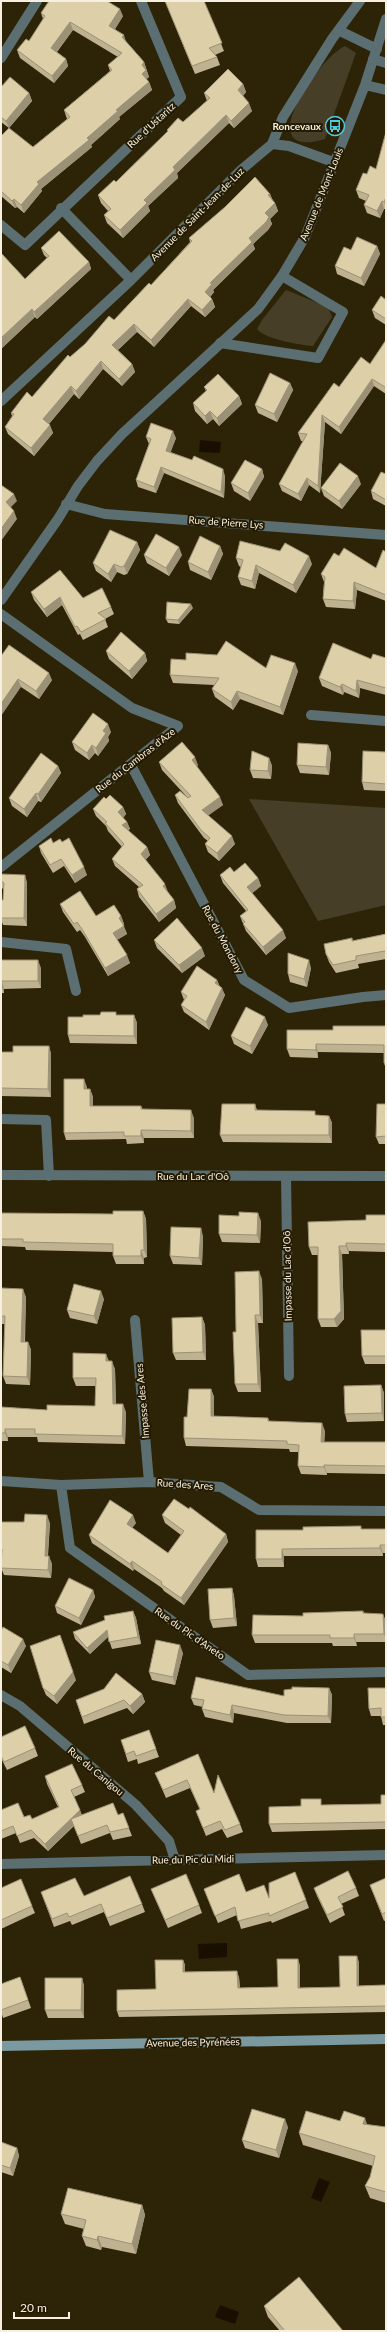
<svg xmlns="http://www.w3.org/2000/svg" width="387" height="2332" font-family="Lato,sans-serif">
  <rect width="100%" height="100%" fill="#2d2407"/>
  <path fill="#463e27" d="M345,46L356,53L325,139C249,162 317,59 345,46Z
    M286,290L328,307L332,317L313,346C301,345 264,339 257,329L262,320Z
    M249,799L386,808V905L318,921Z"/>
  <path fill="#180f00" d="M200,440L221,442L220,453L199,452Z
    M227,1943V1957L199,1959L198,1944Z
    M319,2178L330,2182L321,2202L311,2198Z
    M220,2305L239,2312L235,2324L215,2317Z"/>
  <g fill="none" stroke-linecap="round" stroke-linejoin="round">
    <path stroke="#5b6f73" stroke-width="10" d="M220,343L318,358L343,312L282,276
      M286,1176L289,1376
      M135,1320L149,1482"/>
    <path stroke="#5b6f73" stroke-width="10" d="M340,31L377,49
      M1,58L37,1
      M373,59L386,63
      M365,85L386,90
      M272,144L289,146L333,162
      M61,208L131,280
      M1,225L25,245L181,97L141,1
      M1,401L131,280L241,170L272,144L283,117L332,39L360,1
      M66,504L105,514L386,535
      M1,600L58,519L78,486L97,461L122,434L258,309L282,276L305,237L365,85L386,19
      M1,614L132,708L178,726L1,867
      M311,715L386,721
      M131,765L244,980L289,1008L363,997L386,995
      M1,942L66,949L76,991
      M1,1119L46,1120L49,1176
      M1,1175L386,1176
      M1,1481L61,1485L149,1482L221,1487L259,1510L386,1511
      M61,1485L70,1548L248,1675L386,1672
      M1,1695L20,1706L136,1805L169,1841L175,1860
      M1,1864L386,1855"/>
    <path stroke="#7a99a0" stroke-width="10" d="M1,2046L386,2039"/>
  </g>
  <path fill="#beb290" d="M165,1H204L224,51L215,55L217,57L220,65L195,74Z
    M41,13L123,16L115,29L144,62L149,77L146,79L149,82L152,90L119,117L120,119L91,145L92,147L41,189L42,191L24,213L17,207L15,208L1,196V136L33,147L67,119L64,110L110,71L108,65L118,57L73,30L57,52L66,59L68,66L54,83L20,58L17,50L29,41L43,19Z
    M243,84L246,92L243,96L252,111L234,128L229,123L177,173L178,178L148,206L150,211L123,238L107,223L104,215L108,211L101,203L98,195L116,182L167,132V130L183,122L207,101L204,93Z
    M1,87L29,93L32,101L9,128L1,122Z
    M386,132V209H384L380,218L367,213L364,205L366,201L359,198L356,190L367,174L376,169Z
    M270,194L273,201L275,203L278,211L270,219L272,224L268,230L253,244L255,249L213,290L214,292L210,297L212,299L215,307L205,317L191,306L154,347L137,332L118,350L132,364L135,372L122,386L103,369L79,399L74,394L49,424L53,433L34,456L8,434L5,427L12,416L11,413L32,397L70,357L114,320L151,285L190,242L189,238Z
    M377,246L380,254L364,286L337,274L335,266L351,250Z
    M41,248L89,262L91,269L37,319L35,317L1,349V253L25,279L47,258L44,255Z
    M386,300V325L375,318L372,310Z
    M386,340V394L374,386L341,434L325,422L320,493L309,485L301,501L282,491L279,484L303,441H301L298,433L339,387L370,364Z
    M290,383L293,390L277,422L258,413L255,405Z
    M204,387L239,396L242,404L219,426L213,419L207,424L195,411L193,403L206,391Z
    M146,437L176,438L170,452L192,460L225,476L224,498L164,473L156,493L138,487L136,480L149,444Z
    M262,469L264,477L250,501L234,491L231,483Z
    M386,474V506L373,499L371,491Z
    M361,484L342,509L324,496L321,488Z
    M137,542L140,550L127,574L124,575L117,572L111,582L96,571L93,563Z
    M220,546L223,554L211,580L190,570L188,562Z
    M386,552V601L357,590L355,609L326,607L323,599L324,583V582L321,574L339,556L376,568Z
    M144,555H182L169,576L147,563Z
    M236,558L312,564L296,593L259,573L255,589L241,585L238,577L241,567L239,566Z
    M31,592L83,598L111,607L114,614L105,619L108,627L83,640L80,634L78,635L62,605L47,617L34,600Z
    M193,608L179,624L168,623L166,619Z
    M106,651L145,653L147,661L132,679L109,659Z
    M1,656L52,680L39,699L21,687Z
    M386,658V695L360,688L359,698L344,692L343,695L322,686L319,678L371,659Z
    M266,668L298,671L283,715L240,699L233,710L215,697L212,689L214,685L173,683L170,675Z
    M111,732L108,737L109,741L98,756L95,753L89,760L75,750L72,742Z
    M328,745L331,753L329,775L300,773L297,765Z
    M386,752V791L364,790L362,782Z
    M269,758L272,766L271,779L253,778L250,770Z
    M159,762L198,765L197,766L223,805L208,815L235,844L219,861L208,852L205,844L208,841L204,838L178,803L175,795L188,798L162,770Z
    M58,766L61,773L41,802L38,801L27,817L12,806L9,798Z
    M106,799L123,807L126,814L123,818L127,822L130,829L128,830L147,847L150,855L145,860L168,892L174,900L176,908L159,922L139,897L137,889L139,887L115,866L112,859L122,847L108,831L106,826L96,816L93,809Z
    M62,842L87,875L75,883L64,866L53,873L41,853L39,846L53,843Z
    M234,872L258,878L261,886L252,893L286,938L266,955L246,931L240,916L246,911L223,883L220,875Z
    M1,874L27,882V926L3,925L1,919V900H3V889L1,887Z
    M60,904L96,916H121L124,924L123,925L127,934L117,940L130,963L108,976L85,937L80,930L77,932L63,912Z
    M386,934V959L358,964L359,968L336,973L329,962L326,954L352,938L353,941Z
    M154,940L205,956L182,973L157,948Z
    M1,960L41,968V988L4,989V993H1Z
    M311,968L307,987L290,982L288,974Z
    M217,980L219,985L225,995L209,1030L184,1012L181,1005L184,1000L181,992Z
    M118,1015H134L137,1023V1044L70,1043L68,1035L83,1017Z
    M268,1025L252,1054L234,1044L231,1036Z
    M386,1026V1069L384,1063V1053L318,1052V1058L290,1057L287,1049L333,1030Z
    M49,1046L51,1054V1097L1,1096V1052H13Z
    M87,1087V1089H90L93,1097V1106H141L143,1110L194,1118V1138H144V1143L127,1144L126,1139L66,1140L64,1133Z
    M255,1104L257,1110L329,1116L332,1123V1143L223,1142L220,1135Z
    M386,1104V1144H379L376,1137Z
    M143,1211L146,1219L147,1257L144,1258V1264H116L113,1256V1252L26,1250L25,1247L1,1246V1213L113,1214Z
    M386,1215V1252L349,1251V1254H342L344,1319L337,1327H321L318,1319V1255H312L309,1247L366,1220Z
    M261,1221L260,1243L222,1242L219,1234Z
    M203,1236L202,1265L173,1264L170,1256Z
    M262,1279L263,1323H258L261,1392H238L235,1384L236,1332Z
    M1,1288L26,1297L25,1342H28L31,1350L30,1385L6,1384L3,1376L5,1324H1Z
    M104,1299L97,1324L70,1318L67,1310Z
    M202,1317L205,1325L206,1360H176L173,1353Z
    M386,1330V1364H365L362,1356Z
    M109,1361L115,1369L116,1404L126,1412L125,1444L38,1442L37,1437H8V1441H1V1407L47,1410L95,1406V1386H76L73,1378Z
    M381,1385L384,1393V1421L347,1422L345,1414Z
    M211,1389L214,1397V1416L268,1418L269,1421L325,1431L324,1442H386V1474L327,1473V1475L301,1474L298,1466V1452H290L289,1449L186,1446L184,1438Z
    M162,1515L226,1534L228,1542L184,1605L164,1591L162,1588L134,1569L133,1571L92,1543L89,1535L136,1523L132,1528L168,1553L181,1535L165,1523Z
    M1,1522L50,1523L48,1556L52,1564L51,1578L4,1575L1,1568L2,1557L1,1556Z
    M362,1529H386V1553H383V1556H284V1567H258L256,1559L303,1530Z
    M232,1588L234,1596L237,1626L213,1628L210,1620Z
    M93,1590L95,1597L81,1625L57,1613L55,1606Z
    M133,1611L136,1618L141,1644L112,1649L108,1637L90,1654L75,1639L73,1632Z
    M363,1611L364,1613L386,1621V1642H356L357,1646H333L332,1643H255L252,1635L303,1616Z
    M1,1631L26,1646L11,1673L1,1667Z
    M183,1653L175,1685L152,1680L149,1672Z
    M76,1680L57,1704L46,1695L43,1688Z
    M329,1688L332,1695L331,1723H287L234,1713L233,1723L205,1717L202,1709L203,1707L194,1705L191,1698L284,1696Z
    M386,1688V1725H383L381,1716H371L369,1709Z
    M142,1694L145,1702L133,1714L127,1708L84,1724L76,1700Z
    M149,1730L159,1757L138,1764L137,1759L128,1762L121,1740Z
    M1,1737L35,1748L38,1756L7,1770L1,1758Z
    M198,1754L214,1793L240,1824L243,1832L227,1838L222,1829L206,1836L196,1811L200,1810L190,1788L166,1798L155,1773Z
    M45,1776L82,1785L85,1792L74,1797L82,1815H118L123,1813L132,1836L113,1840L110,1833L81,1844L74,1826L48,1851L34,1838L20,1843L16,1833L1,1839V1810L24,1817L32,1819L58,1807L47,1784Z
    M386,1795V1829L272,1832L269,1824L323,1805L381,1804Z
    M386,1878V1920L384,1921L370,1885Z
    M1,1888L32,1906L35,1913L1,1929Z
    M314,1888H356L359,1896L341,1904L345,1915L330,1923L317,1896Z
    M151,1889L199,1905L202,1913L168,1928Z
    M204,1889L246,1892L269,1898L306,1900L309,1908L272,1923L271,1921L241,1929L237,1915L218,1923Z
    M41,1892L84,1896L142,1904L145,1912L110,1926L104,1912L72,1925L70,1921L54,1927Z
    M183,1960L185,1965V1972L239,1977L240,1988L278,1987L300,1965V1988L340,1987L359,1962V1986L386,1985V2012L119,2017L117,2011L156,1989Z
    M20,1977L31,2008L3,2018L1,2011V1984Z
    M82,1978L84,1986V2018H48L45,2010Z
    M367,2125L386,2127V2203L370,2198L365,2186L370,2177L373,2166L303,2145L299,2133Z
    M288,2127L279,2158L245,2148L242,2140Z
    M1,2142L17,2148L19,2156L13,2176L1,2172Z
    M142,2205L145,2215L136,2254L102,2247L101,2250L86,2246L82,2236L84,2229L65,2224L61,2214Z
    M264,2306L343,2331H280L268,2317Z"/>
  <path fill="#9b9176" d="M120,9L123,16L112,34L109,26Z
    M70,22L73,30L54,55L51,48Z
    M124,35L126,42L122,37Z
    M66,59L68,66L54,83L52,76Z
    M144,62L149,77L144,81L142,74V65Z
    M149,82L152,90L119,117L120,119L91,145L92,147L41,189L42,191L24,213L21,205L37,182L87,138L116,110Z
    M243,84L246,92L240,98L238,90Z
    M29,93L32,101L9,128L6,121Z
    M249,103L252,111L234,128L231,121Z
    M226,115L229,123L177,173L178,178L148,206L150,211L123,238L120,230L144,200L173,167Z
    M270,194L273,201L268,195Z
    M386,197V208L384,202Z
    M14,199L17,207L15,208L12,201Z
    M382,201L384,209L380,218L377,211Z
    M275,203L278,211L270,219L272,224L268,230L253,244L255,249L213,290L214,292L208,300L205,292L210,283L249,238L265,213Z
    M377,246L380,254L364,286L361,278Z
    M89,262L91,269L37,319L34,312Z
    M188,299L191,306L154,347L151,340Z
    M212,299L215,307L205,317L202,310Z
    M32,309L35,317L1,349V338Z
    M134,324L137,332L115,352L112,345Z
    M101,361L103,369L79,399L76,391Z
    M132,364L135,372L122,386L119,379Z
    M372,379L374,386L341,434L339,427Z
    M290,383L293,390L277,422L274,414Z
    M71,386L74,394L46,427L43,419Z
    M239,396L242,404L219,426L217,418Z
    M210,411L213,419L207,424L205,416Z
    M322,415L325,422L320,493L318,486Z
    M50,425L53,433L34,456L31,448Z
    M173,431L176,438L169,457L166,451Z
    M161,467L164,473L156,493L154,487Z
    M223,469L225,476L224,498L221,492Z
    M262,469L264,477L250,501L248,493Z
    M358,476L361,484L342,509L339,501Z
    M307,478L309,485L301,501L298,494Z
    M14,494L17,501L9,509L6,502Z
    M14,511L17,519L1,541V529Z
    M137,542L140,550L127,574L124,566Z
    M220,546L223,554L211,580L208,572Z
    M179,547L182,555L169,576L166,568Z
    M309,556L312,564L296,593L293,585Z
    M114,564L117,572L111,582L108,574Z
    M256,565L259,573L255,589L252,581Z
    M354,582L357,590L355,609L353,601Z
    M60,597L62,605L47,617L44,609Z
    M191,604L193,608L179,624L178,620Z
    M145,653L147,661L132,679L129,671Z
    M295,663L298,671L283,715L280,707Z
    M49,673L52,680L39,699L36,691Z
    M18,679L21,687L1,716V704Z
    M357,680L360,688L359,698L356,691Z
    M342,684L344,692L343,695L340,687Z
    M237,691L240,699L233,710L231,702Z
    M108,724L111,732L108,737L109,741L98,756L96,748L103,731Z
    M92,745L95,753L89,760L87,753Z
    M328,745L331,753L329,775L326,767Z
    M195,757L198,765L195,768L192,760Z
    M269,758L272,766L271,779L268,771Z
    M58,766L61,773L41,802L38,794Z
    M36,793L38,801L27,817L24,809Z
    M220,797L223,805L205,818L202,810Z
    M123,807L126,814L121,820L118,812Z
    M127,822L130,829L125,833L122,825Z
    M232,836L235,844L219,861L217,853Z
    M147,847L150,855L144,862L141,854Z
    M84,867L87,875L75,883L72,875Z
    M25,875L27,882V926L24,918Z
    M258,878L261,886L250,895L247,887Z
    M165,884L168,892L165,894L163,886Z
    M174,900L176,908L159,922L156,914Z
    M121,916L124,924L122,926L119,918Z
    M124,926L127,934L115,941L113,933Z
    M283,930L286,938L266,955L263,947Z
    M202,948L205,956L182,973L179,965Z
    M127,955L130,963L108,976L105,968Z
    M38,960L41,968V988L38,981Z
    M309,960L311,968L307,987L304,979Z
    M217,980L220,987L215,983Z
    M2,981L4,989V993L1,985Z
    M222,988L225,995L209,1030L206,1022Z
    M134,1015L137,1023V1044L134,1036Z
    M265,1017L268,1025L252,1054L250,1046Z
    M316,1044L318,1052V1058L316,1050Z
    M49,1046L51,1054V1097L48,1089Z
    M84,1079L87,1087V1097L84,1089Z
    M90,1089L93,1097V1113L90,1106Z
    M191,1110L194,1118V1138L191,1131Z
    M329,1116L332,1123V1143L329,1135Z
    M141,1130L144,1138V1143L141,1136Z
    M143,1211L146,1219L147,1257L144,1250Z
    M258,1213L261,1221L260,1243L257,1235Z
    M201,1228L203,1236L202,1265L199,1258Z
    M346,1243L349,1251V1254L346,1246Z
    M339,1246L342,1254L344,1319L337,1327L334,1319Z
    M141,1250L144,1258V1264L141,1256Z
    M259,1271L262,1279L263,1323L260,1315Z
    M23,1289L26,1297L24,1350L21,1342Z
    M101,1291L104,1299L97,1324L94,1316Z
    M255,1315L258,1323L261,1392L258,1384Z
    M202,1317L205,1325L206,1360L203,1352Z
    M28,1342L31,1350L30,1385L27,1377Z
    M106,1354L109,1361H106Z
    M112,1361L115,1369L116,1411L113,1404Z
    M381,1385L384,1393V1421L382,1413Z
    M211,1389L214,1397V1423L211,1416Z
    M123,1404L126,1412L125,1444L122,1436Z
    M322,1423L325,1431L324,1449L321,1442Z
    M5,1429L8,1437V1441L5,1433Z
    M324,1465L327,1473V1475L324,1467Z
    M47,1515L50,1523L47,1563L45,1556Z
    M133,1515L136,1523L129,1532L127,1524Z
    M226,1534L228,1542L184,1605L181,1598Z
    M380,1545L383,1553V1556L380,1548Z
    M282,1549L284,1556V1567L282,1559Z
    M49,1556L52,1564L51,1578L48,1570Z
    M132,1561L134,1569L133,1571L130,1564Z
    M232,1588L234,1596L237,1626L234,1618Z
    M93,1590L95,1597L81,1625L79,1618Z
    M133,1611L136,1618L141,1644L138,1637Z
    M383,1614L386,1621V1640L384,1634Z
    M107,1630L109,1636L90,1654L87,1648Z
    M354,1634L357,1646L354,1638Z
    M23,1639L26,1646L11,1673L8,1665Z
    M63,1643L76,1680L57,1704L54,1696Z
    M180,1645L183,1653L175,1685L173,1677Z
    M329,1688L332,1695L331,1723L328,1716Z
    M142,1694L145,1702L133,1714L130,1706Z
    M232,1705L234,1713L233,1723L230,1715Z
    M80,1810L82,1817L48,1851L45,1844Z
    M357,1956L359,1962V1992L357,1986Z
    M298,1959L300,1965V1994L298,1988Z
    M183,1960L185,1965V1978L183,1972Z
    M237,1971L239,1977L240,1994L238,1988Z
    M82,1978L84,1986V2018L81,2010Z
    M365,2118L369,2130L363,2124Z
    M285,2119L288,2127L279,2158L276,2150Z
    M17,2148L19,2156L13,2176L10,2168Z
    M142,2205L145,2215L136,2254L132,2244Z
    M98,2236L102,2247L101,2250L97,2240Z"/>
  <path fill="#ddcfa8" stroke="#9b9176" d="M49,1H100L102,2V1H107L120,9L109,26L124,35L122,37L144,62L142,65L146,70L142,74L149,82L116,110L118,111L87,138L89,140L37,182L39,184L21,205L14,199L12,201L1,191V136L9,128L33,147L70,117L64,110L112,70L108,65L122,53L70,22L51,48L66,59L52,76L17,50L26,39L29,41L45,16L41,13Z
    M165,1H204L222,43L209,48L217,57L192,66Z
    M228,69L243,84L238,90L249,103L231,121L226,115L173,167L175,170L144,200L147,203L120,230L104,215L111,209L98,195L114,180L116,182L168,131L167,130L178,118L183,122L210,98L204,93Z
    M10,77L29,93L6,121L1,117V87Z
    M386,132V197L384,202L382,201L377,211L364,205L369,195L356,190L363,173L367,174L370,166L376,169Z
    M255,177L270,194L268,195L275,203L265,213L269,217L266,222L249,238L252,242L210,283L212,284L205,292L212,299L202,310L188,299L151,340L134,324L112,345L132,364L119,379L101,361L76,391L71,386L43,419L50,425L31,448L5,427L14,414L11,413L27,392L32,397L68,355L70,357L85,344L109,316L114,320L149,283L151,285L192,241L189,238L225,207Z
    M59,231L89,262L34,312L32,309L1,338V253L25,279L49,256L41,248Z
    M357,237L377,246L361,278L335,266L344,247L351,250Z
    M381,296L386,300V319L372,310Z
    M386,340V385L385,387L372,379L339,427L322,415L318,486L307,478L298,494L279,484L307,434L298,433L334,383L339,387L361,357L370,364Z
    M270,373L290,383L274,414L255,405Z
    M218,374L239,396L217,418L210,411L205,416L193,403L207,390L204,387Z
    M151,423L173,431L166,451L192,460L194,456L223,469L221,492L161,467L154,487L136,480L151,439L146,437Z
    M245,460L262,469L248,493L231,483Z
    M340,463L358,476L339,501L321,488Z
    M381,472L386,474V500L371,491Z
    M1,485L14,494L6,502L14,511L1,529Z
    M110,530L137,542L124,566L121,567L114,564L108,574L93,563Z
    M156,534L179,547L166,568L144,555Z
    M200,536L220,546L208,572L188,562Z
    M240,541L280,551L285,543L309,556L293,585L256,565L252,581L238,577L243,560L236,558Z
    M344,548L376,568L383,550L386,552V595L354,582L353,601L323,599L325,577L321,574L334,553L339,556Z
    M60,570L83,598L102,588L111,607L98,613L106,619L81,632L77,626L75,627L60,597L44,609L31,592Z
    M167,602L191,604L178,620L166,619Z
    M121,632L145,653L129,671L106,651Z
    M226,641L266,668L271,655L295,663L280,707L237,691L231,702L212,689L219,678L170,675L171,659L186,660V653L217,655Z
    M333,643L371,659L373,654L386,658V688L357,680L356,691L342,684L340,687L319,678Z
    M9,645L49,673L36,691L18,679L1,704V656Z
    M93,713L108,724L103,731L106,733L96,748L92,745L87,753L72,742Z
    M182,742L195,757L192,760L220,797L202,810L232,836L217,853L205,844L210,838L201,830L175,795L180,791L188,798L191,796L159,762Z
    M298,743L328,745L326,767L297,765Z
    M252,751L269,758L268,771L250,770Z
    M363,751L386,752V784L362,782Z
    M41,753L58,766L38,794L36,793L24,809L9,798Z
    M110,795L123,807L118,812L127,822L122,825L147,847L141,854L165,884L163,886L174,900L156,914L137,889L143,885L112,859L124,844L105,823L107,822L93,809L104,797L106,799Z
    M51,838L53,843L60,839L62,842L69,838L84,867L72,875L61,859L50,865L39,846Z
    M245,863L258,878L247,887L283,930L263,947L243,924L245,922L240,916L248,910L220,875L230,867L234,872Z
    M1,874L25,875L24,918H1V900H3L4,883L1,881Z
    M80,891L96,916L114,905L121,916L119,918L124,926L113,933L127,955L105,968L82,929L77,922L74,924L60,904Z
    M177,918L202,948L179,965L154,940Z
    M386,934V956L385,951L356,956V960L333,965L326,954L324,944L352,938V941Z
    M288,953L309,960L304,979L288,974Z
    M1,960H38V981H2L1,985Z
    M197,966L217,980L215,983L222,988L206,1022L181,1005L187,996L181,992Z
    M246,1007L265,1017L250,1046L231,1036Z
    M101,1012H116V1015H134V1036L68,1035V1017H83V1015H100Z
    M333,1026H386V1063H384V1045L316,1044V1050L287,1049V1030H333Z
    M13,1046H49L48,1089L1,1088V1052H13Z
    M64,1079H84V1089H90V1106H141V1109L191,1110V1131L141,1130V1136H124V1132L64,1133Z
    M222,1104H255V1110L315,1111V1115L329,1116V1135H220Z
    M377,1104H386V1136L376,1137Z
    M113,1211H143L144,1250H141V1256H113V1244L23,1242V1239H1V1213L113,1214Z
    M239,1212L258,1213L257,1235L219,1234V1215L239,1216Z
    M366,1215H386V1244L346,1243V1246H339L341,1311L334,1319H318V1247H309L308,1222L366,1220Z
    M171,1227L201,1228L199,1258L170,1256Z
    M259,1271L260,1315H255L258,1384H235L233,1332H236L235,1272Z
    M74,1284L101,1291L94,1316L67,1310Z
    M1,1288L23,1289L21,1342H28L27,1377L3,1376L5,1316H1Z
    M202,1317L203,1352L173,1353L172,1318Z
    M361,1330H386V1356H362Z
    M73,1353L106,1354V1361H112L113,1404H123L122,1436L35,1434V1429H5V1433H1V1407L47,1410V1405L95,1406L96,1378H73Z
    M381,1385L382,1413L345,1414L344,1386Z
    M189,1389H211V1416L268,1418V1421L322,1423L321,1442H386V1466L324,1465V1467L298,1466L299,1445L287,1444V1441L184,1438V1417H187Z
    M174,1499L189,1509L190,1507L226,1534L181,1598L161,1584L162,1582L132,1561L130,1564L89,1535L110,1500L133,1515L127,1524L168,1553L184,1531L162,1515Z
    M25,1514L47,1515L45,1556H49L48,1570L1,1568L2,1549H1V1522H24Z
    M361,1526V1529H386V1545H380V1548L282,1549V1559H256V1530H303V1527Z
    M69,1578L93,1590L79,1618L55,1606Z
    M232,1588L234,1618L210,1620L208,1589Z
    M133,1611L138,1637L109,1642L107,1630L87,1648L73,1632L105,1620L104,1616Z
    M363,1611V1613L383,1614L384,1634H354V1638H330V1635H252L253,1615L303,1616V1613Z
    M3,1627L23,1639L8,1665L1,1661V1631Z
    M60,1635L73,1672L54,1696L43,1688L30,1646Z
    M156,1640L180,1645L173,1677L149,1672Z
    M116,1673L142,1694L130,1706L124,1700L82,1717L76,1700L104,1689Z
    M196,1677L284,1696V1690L292,1689V1687L329,1688L328,1716L284,1715L232,1705L230,1715L202,1709L204,1700L191,1698Z
    M368,1688H386V1717H381V1708L369,1709Z
    M25,1726L35,1748L4,1762L1,1756V1737Z
    M149,1730L156,1749L136,1756L134,1751L126,1754L121,1740Z
    M198,1754L214,1793L218,1775L240,1824L225,1830L220,1821L203,1828L196,1811L200,1809L187,1780L163,1790L155,1773Z
    M72,1764L82,1785L71,1790L80,1810L45,1844L31,1830L17,1836L13,1826L1,1831V1810L18,1803L24,1817L30,1815L32,1819L59,1807L45,1776Z
    M381,1795H386V1822L269,1824V1807L301,1806V1799H321V1805L381,1804Z
    M113,1803L118,1815L123,1813L129,1828L110,1832L107,1825L78,1836L71,1819Z
    M348,1871L356,1888L338,1897L343,1907L327,1915L314,1888Z
    M295,1872L306,1900L269,1916V1913L238,1921L235,1907L215,1916L204,1889L239,1874L246,1892L264,1885L269,1898V1883Z
    M186,1874L199,1905L165,1920L151,1889Z
    M130,1876L142,1904L107,1918L101,1904L69,1917L67,1913L52,1919L41,1892L75,1878L84,1896Z
    M386,1878V1912L382,1914L370,1885Z
    M21,1879L32,1906L1,1920V1888Z
    M339,1956H357V1986L386,1985V2006L117,2011V1990L156,1989L155,1960H183V1972L237,1971L238,1988L278,1987L277,1959H298V1988L340,1987Z
    M20,1977L28,2000L1,2010V1984Z
    M45,1978H82L81,2010H45Z
    M252,2109L285,2119L276,2150L242,2140Z
    M306,2111L340,2121L344,2111L365,2118L363,2124L386,2127V2192L365,2186L370,2177L375,2156L299,2133Z
    M1,2142L17,2148L10,2168L1,2165Z
    M68,2188L142,2205L132,2244L98,2236L97,2240L82,2236L86,2220L61,2214Z
    M299,2277L343,2331H285L264,2306Z"/>
  <defs>
    <g id="bus-ring" transform="scale(1)"><circle r="9.5" fill="#241a00" stroke="#55cadf" stroke-width="1.5"/><path d="M-5-6H5V4H4V6H2V4H-2V6H-4V4H-5ZM-3.5-4V0h7V-4ZM-3.5 1.2v1.5H-2V1.2ZM2 1.2v1.5H3.5V1.2Z" fill="#55cadf"/></g>
  </defs>
  <g fill-rule="evenodd">
    <use href="#bus-ring" x="335" y="126"/>
  </g>
  <g text-anchor="middle" dominant-baseline="central" stroke-width="4" stroke-linejoin="round" paint-order="stroke">
    <g font-size="10" fill="#f7f0e0" stroke="#241a00">
      <text transform="translate(151 125) rotate(-43)">Rue d'Ustaritz</text>
      <text transform="translate(321 194) rotate(-68)">Avenue de Mont-Louis</text>
      <text transform="translate(197 214) rotate(-45)">Avenue de Saint-Jean-de-Luz</text>
      <text transform="translate(226 522) rotate(4)">Rue de Pierre Lys</text>
      <text transform="translate(135 760) rotate(-38)">Rue du Cambras d'Aze</text>
      <text transform="translate(223 939) rotate(62)">Rue du Mondony</text>
      <text x="193" y="1176">Rue du Lac d'Oô</text>
      <text transform="translate(287 1276) rotate(-91)">Impasse du Lac d'Oô</text>
      <text transform="translate(142 1401) rotate(-95)">Impasse des Ares</text>
      <text transform="translate(185 1484) rotate(4)">Rue des Ares</text>
      <text transform="translate(190 1633) rotate(35)">Rue du Pic d'Aneto</text>
      <text transform="translate(96 1771) rotate(40)">Rue du Canigou</text>
      <text transform="translate(193 1859) rotate(-1)">Rue du Pic du Midi</text>
      <text transform="translate(193 2042) rotate(-1)">Avenue des Pyrénées</text>
    </g>
    <g font-size="10" font-weight="bold" fill="#f7f0e0" stroke="#241a00" text-anchor="end">
      <text x="321" y="126">Roncevaux</text>
    </g>
  </g>
  <rect width="387" height="2332" fill="none" stroke="#f7f0e0" stroke-width="4"/>
  <path d="M14 2312v6h55v-6" fill="none" stroke="#f7f0e0" stroke-width="2"/>
  <text x="20" y="2312" font-size="12" fill="#f7f0e0" stroke="#241a00" stroke-width="3" paint-order="stroke">20 m</text>
</svg>
